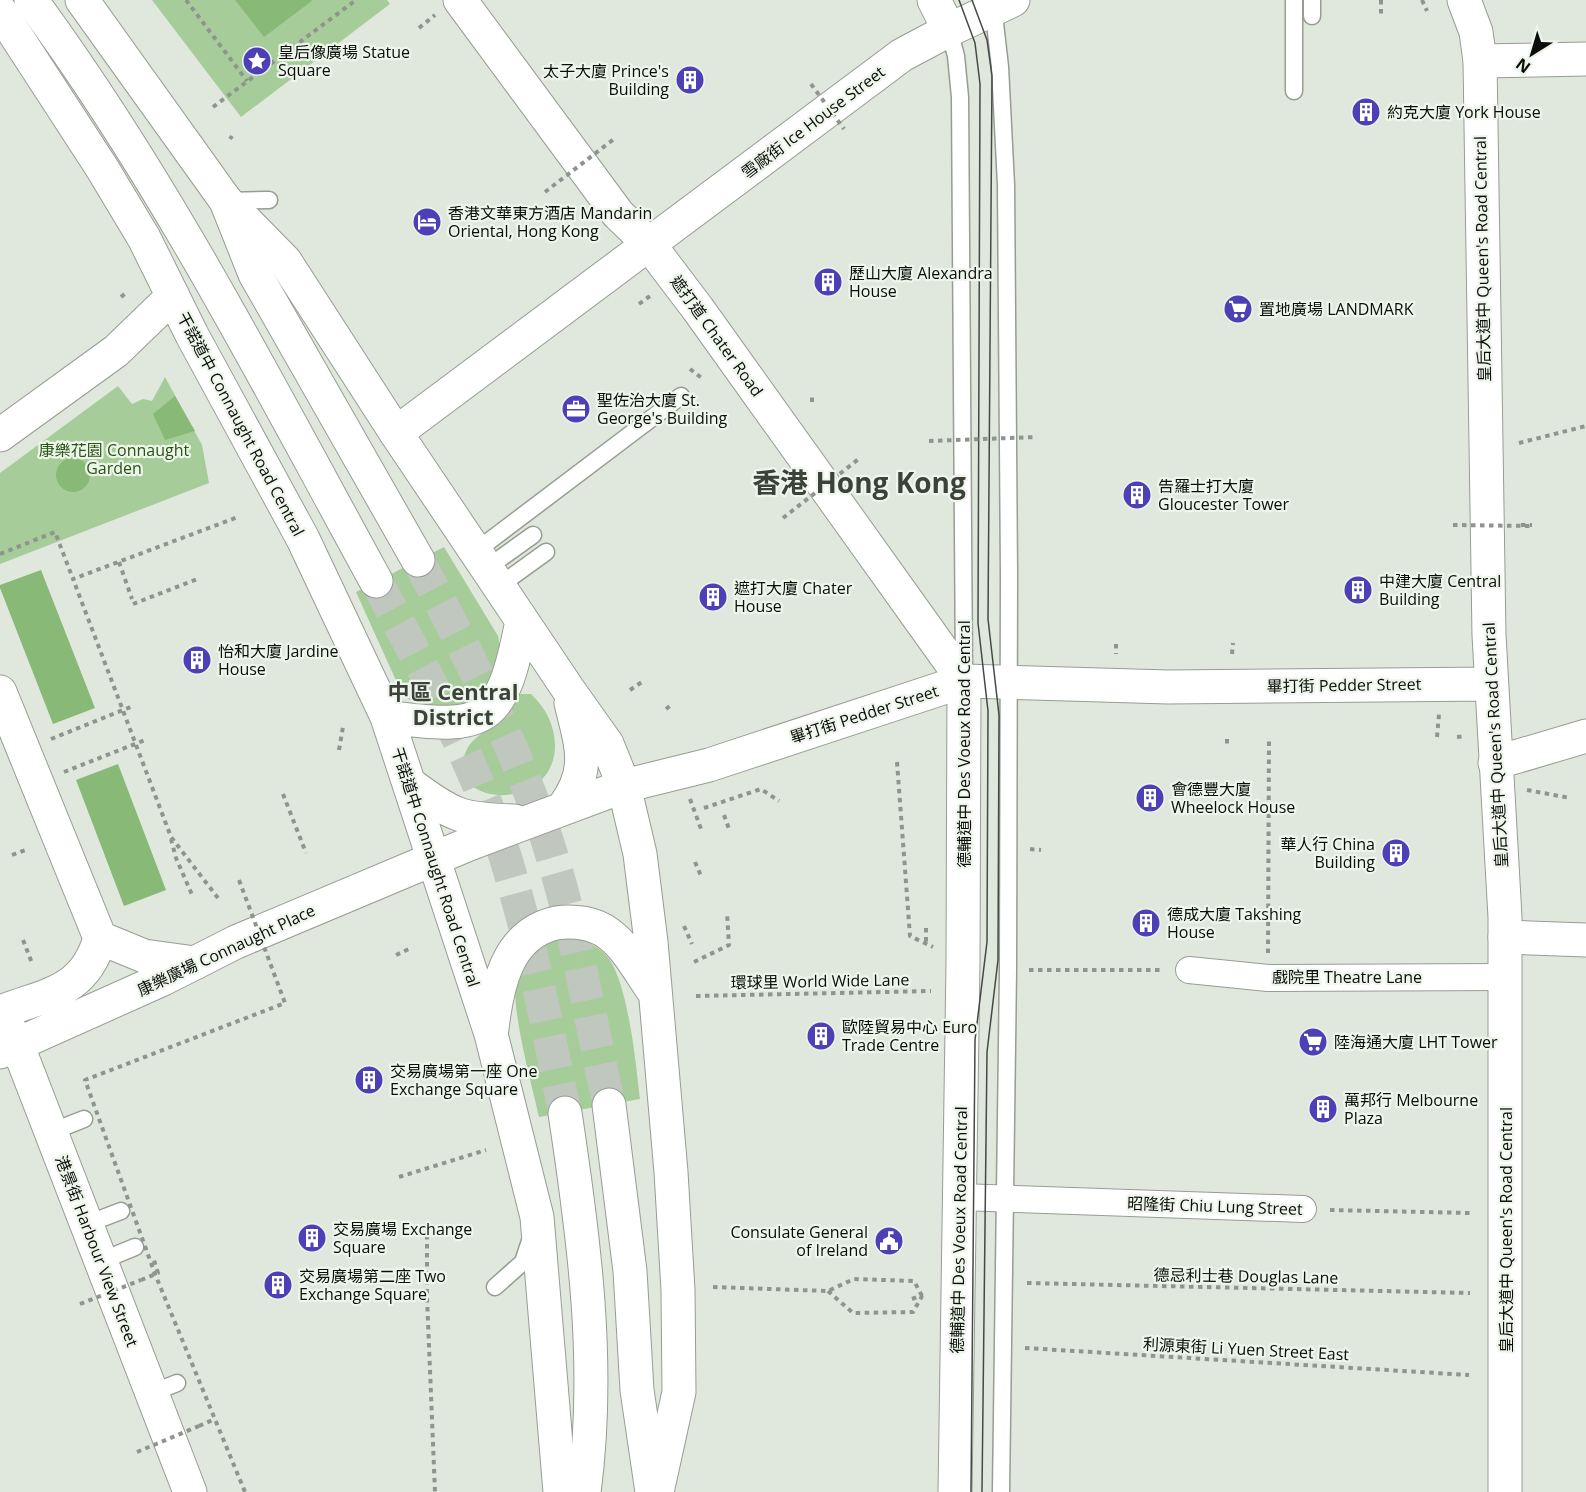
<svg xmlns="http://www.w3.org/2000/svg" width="1586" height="1492" font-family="'Open Sans','Noto Sans TC',sans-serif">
  <rect width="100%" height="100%" fill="#e0e8de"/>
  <path fill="#a6cc99" d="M152,0H387L390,4L241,117Z
    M165,377L202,445L209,483L0,564V473L118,386L132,404L143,399L152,401Z
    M444,547L498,636C510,694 452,728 403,696L356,592Z
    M521,694H531C546,708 555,726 555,746C554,815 439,807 467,749C472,738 485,733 493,724C503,714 510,703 521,694Z
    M567,937C581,940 594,943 605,954C628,977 636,1065 640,1099L539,1117C532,1085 508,1000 517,973C525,950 546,942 567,937Z"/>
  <path fill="#88b977" d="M235,0H313L264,37Z
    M175,396L195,431L165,440L153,414Z
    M56 475a17 17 0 1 1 34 0a17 17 0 1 1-34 0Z
    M41,570L95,708L53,724L0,588V585Z
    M118,764L166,890L124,906L76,780Z"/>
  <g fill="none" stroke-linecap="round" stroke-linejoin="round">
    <path stroke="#c0c7be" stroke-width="33" stroke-dasharray="33 16" stroke-linecap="butt" d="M376,581C424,670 474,760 505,856C531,940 547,1027 565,1113"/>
    <path stroke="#c0c7be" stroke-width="33" stroke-dasharray="33 16" stroke-linecap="butt" d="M418,560C465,648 511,737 544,831C574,919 589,1014 609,1105"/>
    <g stroke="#969d93" stroke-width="19">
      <path id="service" d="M1294,0V91
        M993,6L1000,67L1006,185L1009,574L1008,970L1001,1492
        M1312,16V0
        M949,30L956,56L960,97L964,674
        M227,201L269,200
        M476,551L681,396
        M487,568L533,535
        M499,586L546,552
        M51,1132L84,1119
        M87,1224L121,1211
        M101,1261L135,1247
        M495,1287L523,1262L531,1238
        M152,1393L177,1383"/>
    </g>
    <g stroke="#969d93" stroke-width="28">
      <path id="pedestrian" d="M1189,970L1268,978L1506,977
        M959,1197L1303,1209"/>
    </g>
    <g stroke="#969d93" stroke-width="35">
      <path id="minor" d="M1480,61L1586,59"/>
    </g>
    <g stroke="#969d93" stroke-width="35">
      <path id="tertiary" d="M934,0L949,30
        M396,433L902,55L949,30L1013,0
        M1495,763L1586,736
        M1505,937L1586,940
        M1,1012L17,1044L190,1492"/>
    </g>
    <g stroke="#969d93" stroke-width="35">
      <path id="secondary" d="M460,0L618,214L648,243L698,309L964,681
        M1464,0L1476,32L1480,61L1489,635L1505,917V1492
        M0,11L102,168L144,238L192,335L303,539L387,717L491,1034L537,1217L560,1492
        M226,201L285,261L396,433L568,689L607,744L624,786L640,854L651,942L671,1172L678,1290L679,1392L657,1492
        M0,435L116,351L173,296
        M0,692L100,938C85,992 48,994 0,1012
        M387,717C488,731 502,723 522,621
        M410,784C452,816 463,820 515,821
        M563,808C592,770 581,745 571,703
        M100,938L144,956L195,963
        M492,1029C497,985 507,934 556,923C574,920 595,923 609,934C628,948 640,973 654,992
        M0,1052L163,979L236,942L469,844L624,786L709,765L964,681L1168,687L1491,684
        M955,1492L963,963L964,681"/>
    </g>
    <g stroke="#969d93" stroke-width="35">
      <path id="primary" d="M31,0C165,182 268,384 376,581
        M565,1113C584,1238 601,1366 584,1492"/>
    </g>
    <g stroke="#969d93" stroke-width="35">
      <path id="trunk" d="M82,0L226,201L255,274L418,560
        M609,1105L630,1271L637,1390L652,1492"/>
    </g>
    <path stroke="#8f958e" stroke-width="4" stroke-dasharray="4.5 4.5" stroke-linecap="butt" d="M186,0L247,81
      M1381,0V16
      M1422,0L1427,11
      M419,28L435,15
      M213,107L356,0
      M230,139L232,136
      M121,297L127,292
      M639,304L650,296
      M690,369L703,379
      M812,402V394
      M1519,443L1586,426
      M1521,525H1532
      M0,554L55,532L73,579
      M119,562L132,599
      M133,604L200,578
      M1116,644V654
      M1232,654L1233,643
      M630,690L645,680
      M666,709L671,705
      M1437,737L1439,714
      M1457,737L1466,736
      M51,739L133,706
      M1227,739V746
      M339,750L343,727
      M897,762L910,936L933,947
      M64,772L145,740
      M1527,790L1570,798
      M283,794L306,853
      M690,799L701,829
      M704,808L761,789L779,801
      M724,815L729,829
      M171,839L176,858L193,897
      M1030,849L1041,850
      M12,855L28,849
      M695,862L701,876
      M218,898L171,837L73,579L238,517
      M684,926L692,944
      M926,928V945
      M23,940L32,963
      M1268,953L1269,739
      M396,955L411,948
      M694,962L729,945L727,913
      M1029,970H1163
      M696,996L931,991
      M399,1177L486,1150
      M1330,1210L1470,1213
      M427,1235V1297L435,1492
      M141,1280L158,1273L154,1260
      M1027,1283L1470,1293
      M713,1287L828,1291L854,1279L914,1281L922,1296
      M828,1291L853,1313L913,1312L922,1296
      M912,1299L923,1295
      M1025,1348L1469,1375
      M199,1426L215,1419"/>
    <use href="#service" stroke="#fff" stroke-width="16"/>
    <use href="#pedestrian" stroke="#fff" stroke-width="26"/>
    <use href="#minor" stroke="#fff" stroke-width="33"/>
    <use href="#tertiary" stroke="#fff" stroke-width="33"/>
    <use href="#secondary" stroke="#fff" stroke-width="33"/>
    <use href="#primary" stroke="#fff" stroke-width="33"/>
    <use href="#trunk" stroke="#fff" stroke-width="33"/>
    <path stroke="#444944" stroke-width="1.5" d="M959,0L975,43L980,84L978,623L988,711L987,942L975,1040L971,1492
      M972,0L987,40L992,76L988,619L999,715L998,960L987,1052L982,1492"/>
    <path stroke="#8f958e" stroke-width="4" stroke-dasharray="4.5 4.5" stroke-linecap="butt" d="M811,84L844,129
      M545,192L614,139
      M929,441L1037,437
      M783,518L860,458
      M1453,525L1532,526
      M239,880L285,1003L85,1080L155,1274L245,1492
      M80,1304L141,1280
      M137,1452L199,1426"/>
  </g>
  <defs>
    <g id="sight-disc" transform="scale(1.5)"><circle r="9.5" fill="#4d40b7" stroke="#eef6eb"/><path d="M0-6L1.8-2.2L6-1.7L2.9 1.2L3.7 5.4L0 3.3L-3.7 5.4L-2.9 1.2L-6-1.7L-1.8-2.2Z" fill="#fff"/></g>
    <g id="building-disc" transform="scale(1.5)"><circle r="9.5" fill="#4d40b7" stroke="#eef6eb"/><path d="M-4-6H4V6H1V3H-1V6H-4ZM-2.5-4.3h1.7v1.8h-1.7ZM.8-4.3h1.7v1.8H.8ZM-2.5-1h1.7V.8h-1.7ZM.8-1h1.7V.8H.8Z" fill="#fff"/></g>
    <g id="hotel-disc" transform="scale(1.5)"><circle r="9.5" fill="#4d40b7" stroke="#eef6eb"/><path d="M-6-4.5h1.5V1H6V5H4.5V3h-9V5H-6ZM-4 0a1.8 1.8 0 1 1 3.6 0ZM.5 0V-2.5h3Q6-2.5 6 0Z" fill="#fff"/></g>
    <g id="supermarket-disc" transform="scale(1.5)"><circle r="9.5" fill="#4d40b7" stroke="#eef6eb"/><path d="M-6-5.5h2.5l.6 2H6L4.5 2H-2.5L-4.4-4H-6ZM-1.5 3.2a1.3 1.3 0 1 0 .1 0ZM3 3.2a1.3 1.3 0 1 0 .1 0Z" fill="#fff"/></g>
    <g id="office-disc" transform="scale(1.5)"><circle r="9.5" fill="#4d40b7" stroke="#eef6eb"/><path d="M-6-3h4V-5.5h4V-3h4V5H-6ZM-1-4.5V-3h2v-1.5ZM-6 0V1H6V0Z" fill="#fff"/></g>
    <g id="civic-disc" transform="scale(1.5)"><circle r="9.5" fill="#4d40b7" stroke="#eef6eb"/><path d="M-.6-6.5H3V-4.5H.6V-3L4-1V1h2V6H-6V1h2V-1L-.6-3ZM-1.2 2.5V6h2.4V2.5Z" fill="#fff"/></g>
  </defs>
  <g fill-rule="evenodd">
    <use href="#sight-disc" x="257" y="61"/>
    <use href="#building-disc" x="690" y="80"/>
    <use href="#building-disc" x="1366" y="112"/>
    <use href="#hotel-disc" x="427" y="222"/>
    <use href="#building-disc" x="828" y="282"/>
    <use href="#supermarket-disc" x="1238" y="309"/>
    <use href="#office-disc" x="576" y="409"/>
    <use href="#building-disc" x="1137" y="495"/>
    <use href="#building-disc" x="1358" y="590"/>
    <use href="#building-disc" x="713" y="597"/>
    <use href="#building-disc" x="197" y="660"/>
    <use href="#building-disc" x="1150" y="798"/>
    <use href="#building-disc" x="1396" y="853"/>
    <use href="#building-disc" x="1146" y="923"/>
    <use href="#building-disc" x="821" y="1036"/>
    <use href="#supermarket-disc" x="1313" y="1042"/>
    <use href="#building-disc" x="369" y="1080"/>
    <use href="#building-disc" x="1323" y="1109"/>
    <use href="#building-disc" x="312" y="1238"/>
    <use href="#civic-disc" x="889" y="1241"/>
    <use href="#building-disc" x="278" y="1285"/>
  </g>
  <g text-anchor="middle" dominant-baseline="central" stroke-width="4.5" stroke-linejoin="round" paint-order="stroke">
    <g font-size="16" fill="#0a0d0a" stroke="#eef6eb" text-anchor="start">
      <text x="278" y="52">皇后像廣場 Statue<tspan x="278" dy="18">Square</tspan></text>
      <text x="669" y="71" text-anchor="end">太子大廈 Prince's<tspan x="669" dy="18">Building</tspan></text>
      <text x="1387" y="112">約克大廈 York House</text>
      <text x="448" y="213">香港文華東方酒店 Mandarin<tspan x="448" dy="18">Oriental, Hong Kong</tspan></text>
      <text x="849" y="273">歷山大廈 Alexandra<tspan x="849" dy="18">House</tspan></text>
      <text x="1259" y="309">置地廣場 LANDMARK</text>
      <text x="597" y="400">聖佐治大廈 St.<tspan x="597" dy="18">George's Building</tspan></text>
      <text x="1158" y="486">告羅士打大廈<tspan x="1158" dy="18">Gloucester Tower</tspan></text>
      <text x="1379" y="581">中建大廈 Central<tspan x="1379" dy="18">Building</tspan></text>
      <text x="734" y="588">遮打大廈 Chater<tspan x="734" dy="18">House</tspan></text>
      <text x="218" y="651">怡和大廈 Jardine<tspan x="218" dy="18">House</tspan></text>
      <text x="1171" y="789">會德豐大廈<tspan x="1171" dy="18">Wheelock House</tspan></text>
      <text x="1375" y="844" text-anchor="end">華人行 China<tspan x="1375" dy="18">Building</tspan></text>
      <text x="1167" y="914">德成大廈 Takshing<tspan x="1167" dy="18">House</tspan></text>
      <text x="842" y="1027">歐陸貿易中心 Euro<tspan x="842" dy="18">Trade Centre</tspan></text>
      <text x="1334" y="1042">陸海通大廈 LHT Tower</text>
      <text x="390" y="1071">交易廣場第一座 One<tspan x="390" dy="18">Exchange Square</tspan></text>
      <text x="1344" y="1100">萬邦行 Melbourne<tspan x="1344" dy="18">Plaza</tspan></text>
      <text x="333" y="1229">交易廣場 Exchange<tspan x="333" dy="18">Square</tspan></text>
      <text x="868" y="1232" text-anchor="end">Consulate General<tspan x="868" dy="18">of Ireland</tspan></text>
      <text x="299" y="1276">交易廣場第二座 Two<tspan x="299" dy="18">Exchange Square</tspan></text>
    </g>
    <g font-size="16" fill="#0a0d0a" stroke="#eef6eb">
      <text transform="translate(813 122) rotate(-37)">雪廠街 Ice House Street</text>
      <text transform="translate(1482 259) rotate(-91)">皇后大道中 Queen's Road Central</text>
      <text transform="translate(717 336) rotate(54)">遮打道 Chater Road</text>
      <text transform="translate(241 424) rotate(62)">干諾道中 Connaught Road Central</text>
      <text transform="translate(1344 685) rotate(-1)">畢打街 Pedder Street</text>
      <text transform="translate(864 714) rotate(-18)">畢打街 Pedder Street</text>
      <text transform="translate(964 744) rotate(-90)">德輔道中 Des Voeux Road Central</text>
      <text transform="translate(1495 745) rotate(-93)">皇后大道中 Queen's Road Central</text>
      <text transform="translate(436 867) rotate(72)">干諾道中 Connaught Road Central</text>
      <text transform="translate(226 950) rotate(-25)">康樂廣場 Connaught Place</text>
      <text x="1347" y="977">戲院里 Theatre Lane</text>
      <text transform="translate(820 981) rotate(-1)">環球里 World Wide Lane</text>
      <text transform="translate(1215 1206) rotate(2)">昭隆街 Chiu Lung Street</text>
      <text transform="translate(959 1230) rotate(-89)">德輔道中 Des Voeux Road Central</text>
      <text transform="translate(1506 1230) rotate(-90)">皇后大道中 Queen's Road Central</text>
      <text transform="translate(97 1251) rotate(69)">港景街 Harbour View Street</text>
      <text transform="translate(1246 1276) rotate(1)">德忌利士巷 Douglas Lane</text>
      <text transform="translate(1246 1349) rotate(3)">利源東街 Li Yuen Street East</text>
    </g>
    <g font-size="16" fill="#265412" stroke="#eef6eb">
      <text x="114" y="450">康樂花園 Connaught<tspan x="114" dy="18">Garden</tspan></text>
    </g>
    <g font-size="22" font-weight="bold" fill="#3c423a" stroke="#eef6eb">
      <text x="453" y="691">中區 Central<tspan x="453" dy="25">District</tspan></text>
    </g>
    <g font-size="28" font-weight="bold" fill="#3c423a" stroke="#eef6eb">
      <text x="859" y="482">香港 Hong Kong</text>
    </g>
  </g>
  <g transform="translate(1532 54) rotate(217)" stroke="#eef6eb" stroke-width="4.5" paint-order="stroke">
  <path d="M0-4.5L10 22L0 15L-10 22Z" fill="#0a0d0a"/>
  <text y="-9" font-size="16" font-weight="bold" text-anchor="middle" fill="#0a0d0a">N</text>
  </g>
</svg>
